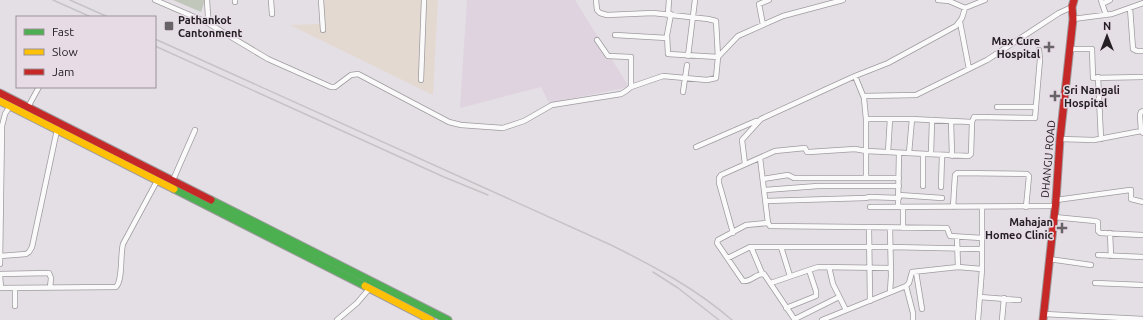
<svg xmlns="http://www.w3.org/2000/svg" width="1143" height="320" font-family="Ubuntu,sans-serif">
  <rect width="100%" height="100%" fill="#e4dfe4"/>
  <path fill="#e3d9d1" d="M320,0H438L433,95L290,25L321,24Z"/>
  <path fill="#ded3df" d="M467,0H575L629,87L549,103L541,87L460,108Z"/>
  <path fill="#c2c7bc" d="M173,0H205L201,12Z"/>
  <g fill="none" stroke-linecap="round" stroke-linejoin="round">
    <g stroke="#9f9b9f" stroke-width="6">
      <path id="street" d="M155,0L206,22L268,59L331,87H335L351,75L358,74L449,122L461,125L503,128L524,121L552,105L621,94L626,91L631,87V57L608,56L597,40
        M235,0V2
        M271,0L272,14
        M321,0L323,30
        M596,0L597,10L600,13L607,15L653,13L708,19L716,21L718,57L716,78L707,80L663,76L631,87
        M938,0L949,1L965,8
        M1101,0L1106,15
        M1102,4L1110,0
        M1130,8L1133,49L1137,51H1143
        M668,14L669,0
        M671,14L667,35L668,54L718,57L738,36L783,16L843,0
        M1073,19L1112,14L1143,3
        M206,22L208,16L207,0
        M960,22L969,69
        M763,25L759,4L769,0
        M615,35L667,38
        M1070,49H1092L1093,78L1143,77
        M688,56L695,0
        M855,76L864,98L866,119
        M1098,77L1101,139
        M421,80L424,0
        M683,92L687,65
        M864,96L916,95L987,60L1059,13L1072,7
        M28,107L39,87
        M997,107H1036
        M951,121L952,156
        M1141,131L1140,115L1141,112L1143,111
        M1060,139L1094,140L1141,131L1143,133
        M696,147L756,121
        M888,152L890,119
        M909,153L912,119
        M931,154L932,120
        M760,158L768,223L770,226L947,228L950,236L982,238
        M745,164L742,140L761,119L855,76L888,63L956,26L962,18L965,8L985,0
        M866,178V119H910L972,122L974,117L1035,118L1040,59L1039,50
        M763,179L788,175L794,178H899
        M173,180L195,130
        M923,186V154
        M941,187L942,155
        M765,190L818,186H899
        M899,195L942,198
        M1056,200L1130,190H1131V199L1143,202
        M766,201L865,198L870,197L899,198
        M870,207L1055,206
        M898,207L899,153
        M903,207V228
        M953,207L955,175L957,173L1027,174L1029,176L1026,207
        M1054,217L1095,221L1098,222V231L1100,233L1143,235
        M768,223L746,225L718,240L717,243L743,281C752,282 756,273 764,274L795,320
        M869,228L870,301
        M733,233L719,183V178L721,175L775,151L805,148L807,152H809L855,149L866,151L969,156L971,154L972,122
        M1110,233L1111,256
        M957,238L958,267
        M751,247L762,273
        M781,247L790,276
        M1098,255L1143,257
        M0,256L26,254L29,252L32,247L57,130
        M728,258L750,247H891L982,249
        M1049,259L1091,265
        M0,264L2,126L5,114L10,106
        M829,267L833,284L846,310
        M916,272L922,309
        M0,274L49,273L51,278L50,288
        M0,276L1,288
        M771,283L809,270L818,267L890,268
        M1095,283L1143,285
        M906,286L913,313V320
        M0,288L116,287C123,280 120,255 123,244L157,181
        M15,288V306
        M890,292L891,276L890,228
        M980,297L1019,300
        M786,308L816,296V291L809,270
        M1044,314L1143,319
        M795,319L839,297
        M337,320L357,303L369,289
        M822,320L906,286L909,283L912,272L958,267L982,269
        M978,320L982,269V207
        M1002,320L1004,298"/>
    </g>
    <g stroke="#9f9b9f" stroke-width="9">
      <path id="fast" d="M174,189L365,286
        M211,200L448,320"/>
    </g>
    <g stroke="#9f9b9f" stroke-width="9">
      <path id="slow" d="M0,101L174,189
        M365,286L431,320"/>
    </g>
    <g stroke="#9f9b9f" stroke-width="9">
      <path id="jam" d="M0,93L211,200
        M1043,320L1056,200L1060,139L1073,19L1072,7L1074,0"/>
    </g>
    <use href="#street" stroke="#fbfafb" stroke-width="4.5"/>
    <use href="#fast" stroke="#4caf50" stroke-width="7"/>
    <use href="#slow" stroke="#ffc107" stroke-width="7"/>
    <use href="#jam" stroke="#c62828" stroke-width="7"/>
    <path stroke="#c5c3c5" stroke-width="1.5" d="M53,0L91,17
      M70,0L108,17
      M155,39L611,245C655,267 695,288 732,320
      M155,46L444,177L488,195
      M653,272L678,288L719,320"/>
  </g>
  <g fill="#676367" stroke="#e7dce6" stroke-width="1.5">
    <rect x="164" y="21" width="10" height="10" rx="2"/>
    <path d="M1047 41h4v4h4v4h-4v4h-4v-4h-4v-4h4z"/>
    <path d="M1053 90h4v4h4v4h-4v4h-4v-4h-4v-4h4z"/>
    <path d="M1060 222h4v4h4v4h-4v4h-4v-4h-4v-4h4z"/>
  </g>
  <g text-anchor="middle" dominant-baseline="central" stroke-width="3" stroke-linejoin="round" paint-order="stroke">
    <g font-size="11" font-weight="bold" fill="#242024" stroke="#e7dce6" text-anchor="start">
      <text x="178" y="20">Pathankot<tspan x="178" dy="13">Cantonment</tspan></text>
      <text x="1040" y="41" text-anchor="end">Max Cure<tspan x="1040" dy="13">Hospital</tspan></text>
      <text x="1064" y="90">Sri Nangali<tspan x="1064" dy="13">Hospital</tspan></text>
      <text x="1053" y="222" text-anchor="end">Mahajan<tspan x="1053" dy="13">Homeo Clinic</tspan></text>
    </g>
    <g font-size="11" fill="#242024" stroke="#e7dce6">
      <text transform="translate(1048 159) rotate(-85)">DHANGU ROAD</text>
    </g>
  </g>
  <rect x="16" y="16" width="140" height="72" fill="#e7dce6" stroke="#999198"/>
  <rect x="24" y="29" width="20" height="6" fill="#4caf50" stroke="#999198"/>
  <text x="52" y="36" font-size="12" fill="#242024">Fast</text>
  <rect x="24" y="49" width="20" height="6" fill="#ffc107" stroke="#999198"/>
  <text x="52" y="56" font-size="12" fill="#242024">Slow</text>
  <rect x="24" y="69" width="20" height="6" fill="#c62828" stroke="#999198"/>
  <text x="52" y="76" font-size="12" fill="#242024">Jam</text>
  <g transform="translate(1107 36)" stroke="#e7dce6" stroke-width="3" paint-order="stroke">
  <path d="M0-3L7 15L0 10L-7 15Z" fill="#242024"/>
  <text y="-6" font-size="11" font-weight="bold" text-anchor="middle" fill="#242024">N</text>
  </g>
</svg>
